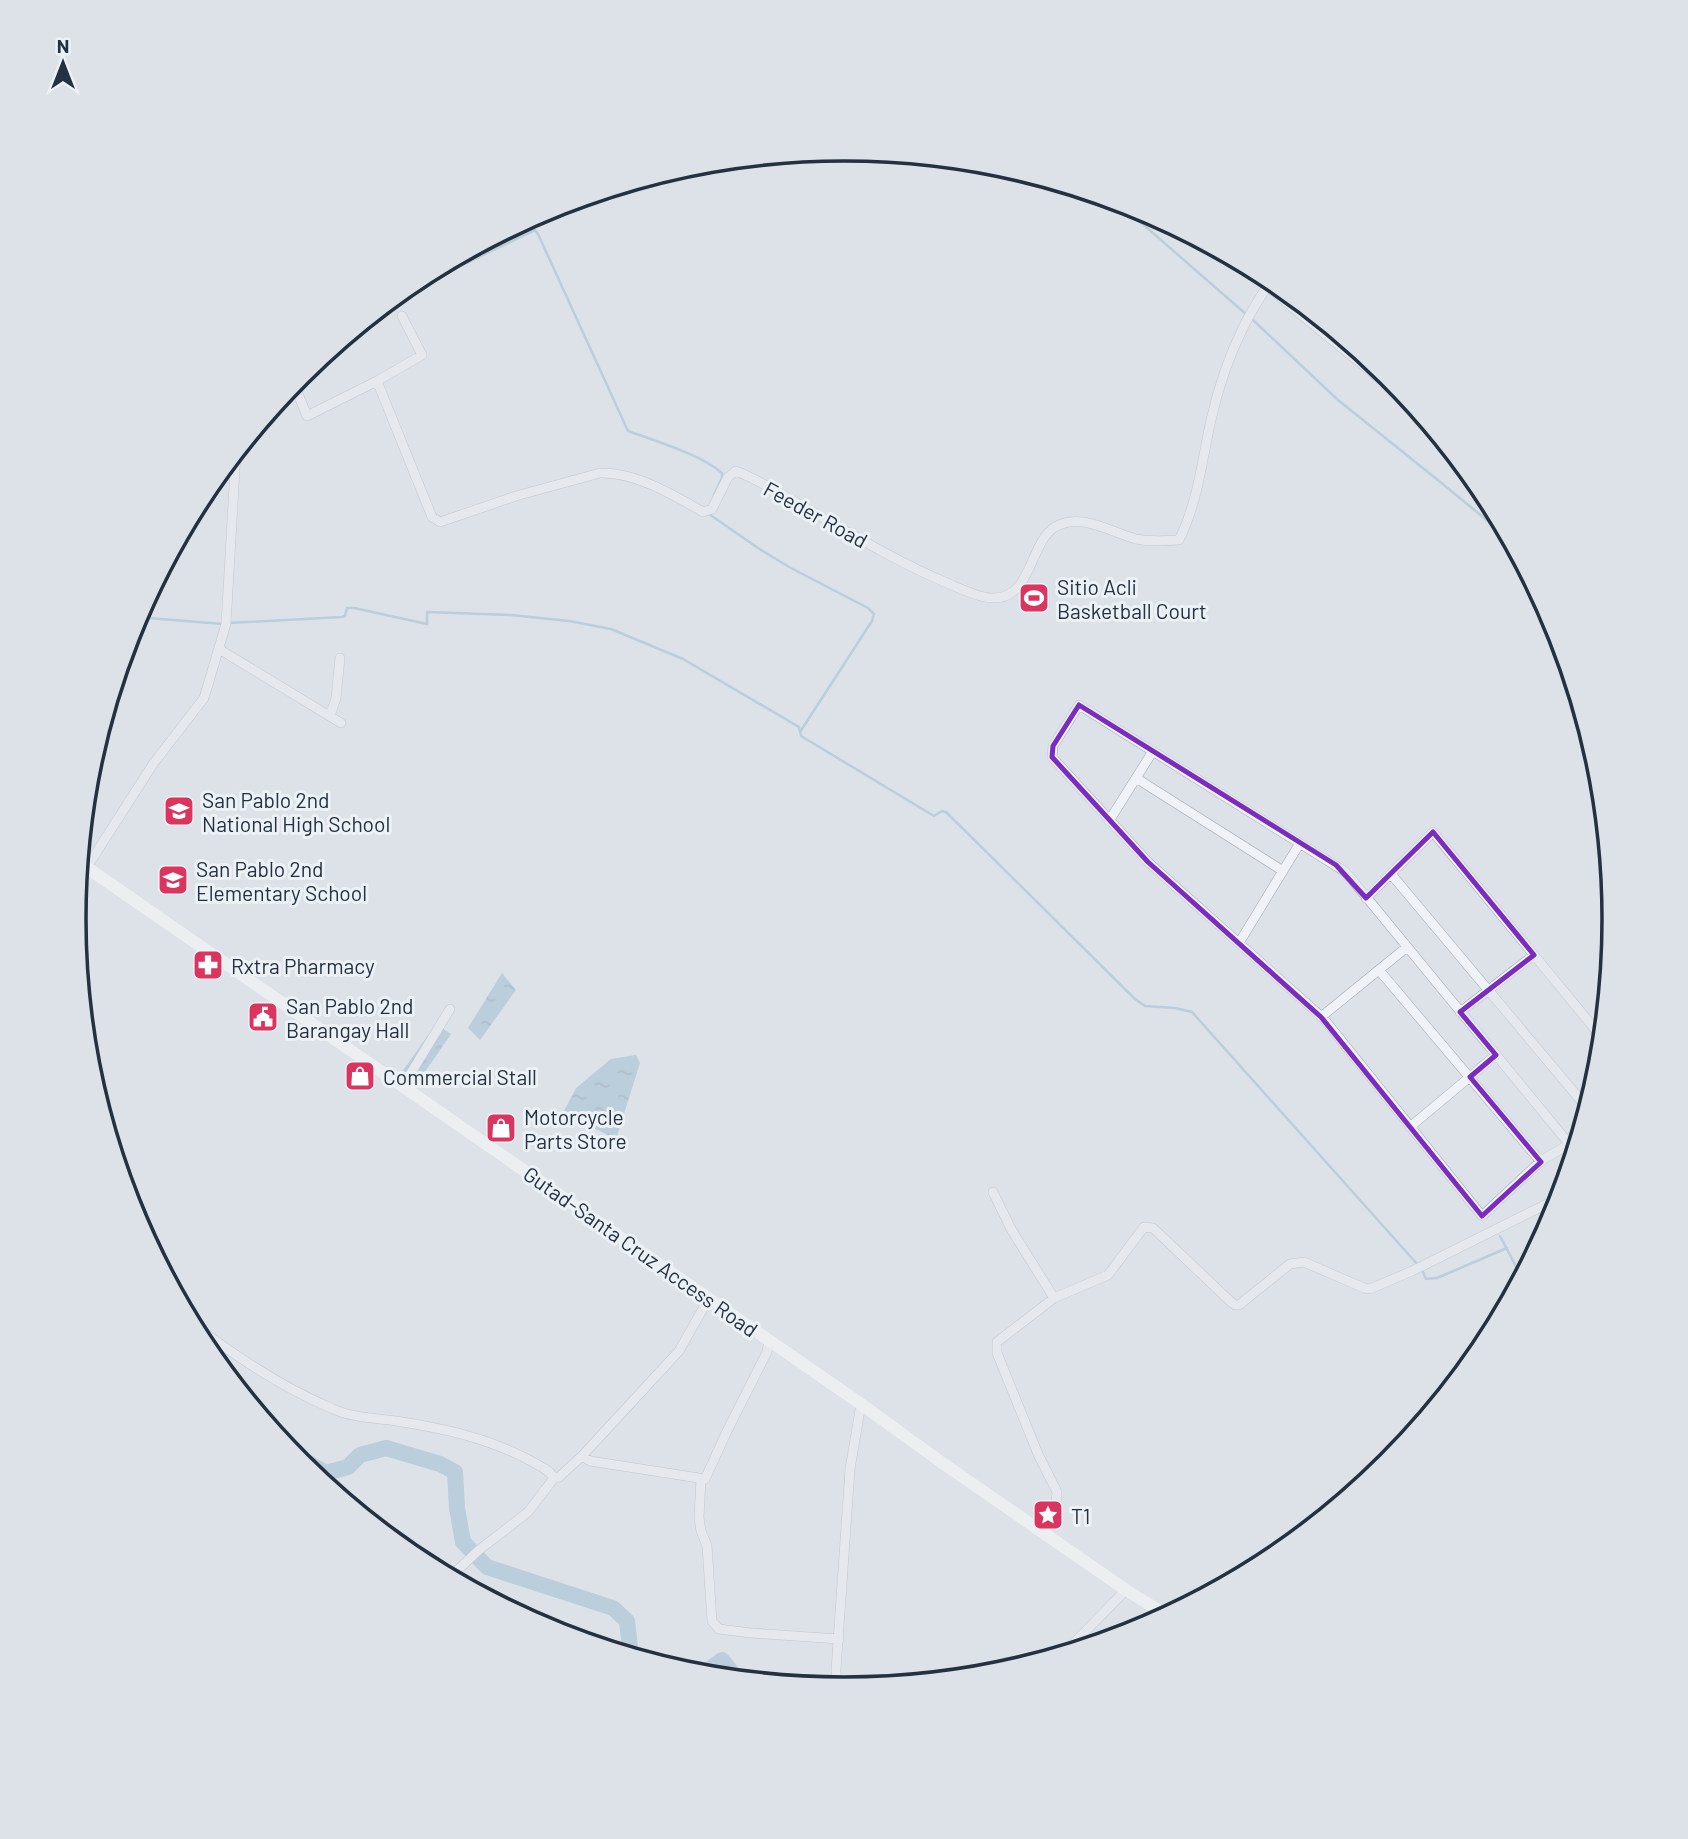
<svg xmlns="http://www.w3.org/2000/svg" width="1688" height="1839" font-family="Barlow,sans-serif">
  <defs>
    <pattern id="water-ripples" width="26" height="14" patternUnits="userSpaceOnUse" patternTransform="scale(1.75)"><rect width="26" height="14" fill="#93b5cc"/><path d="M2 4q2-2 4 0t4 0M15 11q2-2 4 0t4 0" fill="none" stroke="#7894a7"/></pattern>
  </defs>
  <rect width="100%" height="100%" fill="#dce2e8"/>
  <path fill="url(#water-ripples)" d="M502,973L516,990L480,1040L468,1028Z
    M436,1024L451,1034L414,1088L399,1076Z
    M636,1055L640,1063L616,1139L563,1113L576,1088L611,1059Z"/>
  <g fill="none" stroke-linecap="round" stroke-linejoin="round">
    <path stroke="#93b5cc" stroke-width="2.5" d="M1115,200L1247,315
      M444,264L450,271L535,230L538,234L628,431C655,441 700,454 722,473V478L714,495
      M1253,320L1338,400L1439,481L1511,540
      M709,514L758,548L789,567L868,608L874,614L872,621L800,732
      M136,617L223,624
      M228,623L342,617L345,616L347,608H354L427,624V612L511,615L569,621L611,629L683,659L799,727L801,736L934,816L942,811L946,812L1135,999L1145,1006L1175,1008L1192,1012L1418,1265
      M1500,1236L1522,1278
      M1422,1270L1426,1279L1437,1278L1507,1248
      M289,1452L296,1453"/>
    <path stroke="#93b5cc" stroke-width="16" d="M262,1419L275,1430L301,1459L326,1473L348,1467L360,1455L386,1448L440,1464L455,1472L457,1508L463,1542L487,1567L613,1608L627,1621L631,1656
      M704,1676L706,1672L722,1660L738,1680"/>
    <g stroke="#a1a9b2" stroke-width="10">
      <path id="street" d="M1240,262L1293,308L1417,409
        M377,381L422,355L402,316
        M294,384L307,416L377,381L432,517L440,522L516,496L600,473C635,472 674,495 703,512L712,509L728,477L736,471C757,479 777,492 797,503C846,531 895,561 947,583C959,588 979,598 992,598C1032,600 1029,543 1055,527C1081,512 1110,532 1136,539C1150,542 1165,541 1179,540C1198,502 1202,460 1211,420C1218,389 1229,356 1243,328C1250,313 1259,299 1268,285
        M291,386L309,377
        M219,649L341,723
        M330,716L336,698L340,658
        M1136,778L1283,871
        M1109,821L1153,751
        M87,867L153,764L204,698L226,624L236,452
        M1391,874L1588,1109
        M1366,898L1433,832L1603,1039
        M1239,943L1300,843
        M1379,970L1541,1162
        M1460,1012L1534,955
        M1321,1017L1407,947
        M403,1086L450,1009
        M1410,1127L1496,1055
        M1567,1141L1582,1129
        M1570,1144L1542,1160L1482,1216L1324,1019L1148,862L1052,757L1053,746L1079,705L1344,871L1349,876L1575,1151
        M993,1192L1011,1229L1054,1298
        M188,1320C233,1355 281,1387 333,1409C353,1418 375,1418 396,1421C442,1428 488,1438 529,1460C538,1465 549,1469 554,1478
        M582,1456L590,1461L705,1479L727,1431L767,1352L769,1340
        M701,1478L699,1518L701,1531L707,1546L712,1621L719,1629L751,1633L839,1639
        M1032,1523L1056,1503L1057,1492L1038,1454L997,1353V1342L1054,1298L1108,1275L1144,1227L1153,1228L1231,1302L1235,1305H1239L1290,1264L1304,1262L1364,1288L1370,1289L1412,1271L1561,1197
        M449,1578L479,1550L528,1512L554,1478L559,1477L582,1456L679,1351L705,1305L703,1294
        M1062,1655L1126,1590
        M837,1689L836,1670L850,1469L861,1404"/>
    </g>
    <use href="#street" stroke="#eff2f6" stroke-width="9"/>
    <path stroke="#fff" stroke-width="12" d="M79,862L861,1404L941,1462L1126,1590L1168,1616"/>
  </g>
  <path d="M0 0H1688V1839H0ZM1079,705L1336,865L1366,898L1433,832L1534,955L1460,1012L1496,1055L1470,1077L1541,1162L1482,1216L1321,1017L1148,862L1052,757L1053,746Z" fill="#dce2e8" fill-opacity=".55" fill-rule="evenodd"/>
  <path fill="none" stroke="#7b2cbf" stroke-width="5" stroke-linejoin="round" d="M1079,705L1336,865L1366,898L1433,832L1534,955L1460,1012L1496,1055L1470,1077L1541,1162L1482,1216L1321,1017L1148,862L1052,757L1053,746Z"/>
  <defs>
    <g id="stadium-square" transform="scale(1.575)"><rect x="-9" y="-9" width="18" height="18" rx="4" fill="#da345f" stroke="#ecf1f6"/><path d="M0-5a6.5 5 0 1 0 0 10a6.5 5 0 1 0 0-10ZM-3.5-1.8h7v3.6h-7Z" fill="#fff"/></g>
    <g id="school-square" transform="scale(1.575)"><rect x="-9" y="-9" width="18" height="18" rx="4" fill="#da345f" stroke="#ecf1f6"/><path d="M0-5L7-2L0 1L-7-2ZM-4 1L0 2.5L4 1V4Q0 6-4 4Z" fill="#fff"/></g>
    <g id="pharmacy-square" transform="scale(1.575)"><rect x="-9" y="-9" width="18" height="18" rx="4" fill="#da345f" stroke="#ecf1f6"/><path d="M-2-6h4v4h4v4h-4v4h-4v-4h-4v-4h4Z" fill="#fff"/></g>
    <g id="civic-square" transform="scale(1.575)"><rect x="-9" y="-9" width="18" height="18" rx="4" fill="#da345f" stroke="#ecf1f6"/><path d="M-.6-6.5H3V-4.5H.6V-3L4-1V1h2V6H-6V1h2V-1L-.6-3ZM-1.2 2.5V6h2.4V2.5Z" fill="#fff"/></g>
    <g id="shop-square" transform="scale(1.575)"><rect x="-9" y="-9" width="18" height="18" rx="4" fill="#da345f" stroke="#ecf1f6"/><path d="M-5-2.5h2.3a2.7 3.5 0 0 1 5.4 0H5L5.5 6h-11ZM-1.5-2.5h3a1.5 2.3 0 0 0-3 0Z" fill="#fff"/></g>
    <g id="sight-square" transform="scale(1.575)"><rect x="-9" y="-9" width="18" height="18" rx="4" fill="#da345f" stroke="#ecf1f6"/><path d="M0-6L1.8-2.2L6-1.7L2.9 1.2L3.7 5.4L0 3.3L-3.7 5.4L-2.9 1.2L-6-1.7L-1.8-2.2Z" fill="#fff"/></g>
  </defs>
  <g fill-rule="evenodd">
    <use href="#stadium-square" x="1034" y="598"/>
    <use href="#school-square" x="179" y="811"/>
    <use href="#school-square" x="173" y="880"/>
    <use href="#pharmacy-square" x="208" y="965"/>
    <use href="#civic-square" x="263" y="1017"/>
    <use href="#shop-square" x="360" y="1076"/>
    <use href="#shop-square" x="501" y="1128"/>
    <use href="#sight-square" x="1048" y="1515"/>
  </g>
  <g text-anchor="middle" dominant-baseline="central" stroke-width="6" stroke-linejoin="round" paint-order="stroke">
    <g font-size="21" fill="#253140" stroke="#ecf1f6">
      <text transform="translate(816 514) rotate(29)">Feeder Road</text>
      <text transform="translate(641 1251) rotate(35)">Gutad-Santa Cruz Access Road</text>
    </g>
    <g font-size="21" fill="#253140" stroke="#ecf1f6" text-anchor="start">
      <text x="1057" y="586">Sitio Acli<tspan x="1057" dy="24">Basketball Court</tspan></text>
      <text x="202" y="799">San Pablo 2nd<tspan x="202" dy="24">National High School</tspan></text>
      <text x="196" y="868">San Pablo 2nd<tspan x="196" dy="24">Elementary School</tspan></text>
      <text x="231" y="965">Rxtra Pharmacy</text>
      <text x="286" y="1005">San Pablo 2nd<tspan x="286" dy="24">Barangay Hall</tspan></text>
      <text x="383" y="1076">Commercial Stall</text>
      <text x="524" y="1116">Motorcycle<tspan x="524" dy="24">Parts Store</tspan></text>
      <text x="1071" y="1515">T1</text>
    </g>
  </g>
  <path d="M0 0H1688V1839H0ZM86 919a758 758 0 1 1 1516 0a758 758 0 1 1-1516 0Z" fill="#dce2e7" fill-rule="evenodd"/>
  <path fill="none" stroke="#253140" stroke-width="3.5" d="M86 919a758 758 0 1 1 1516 0a758 758 0 1 1-1516 0Z"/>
  <g transform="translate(63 63)" stroke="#ecf1f6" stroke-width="5" paint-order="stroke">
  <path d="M0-5L12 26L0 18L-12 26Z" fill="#253140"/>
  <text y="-10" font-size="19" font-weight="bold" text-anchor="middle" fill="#253140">N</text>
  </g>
</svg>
